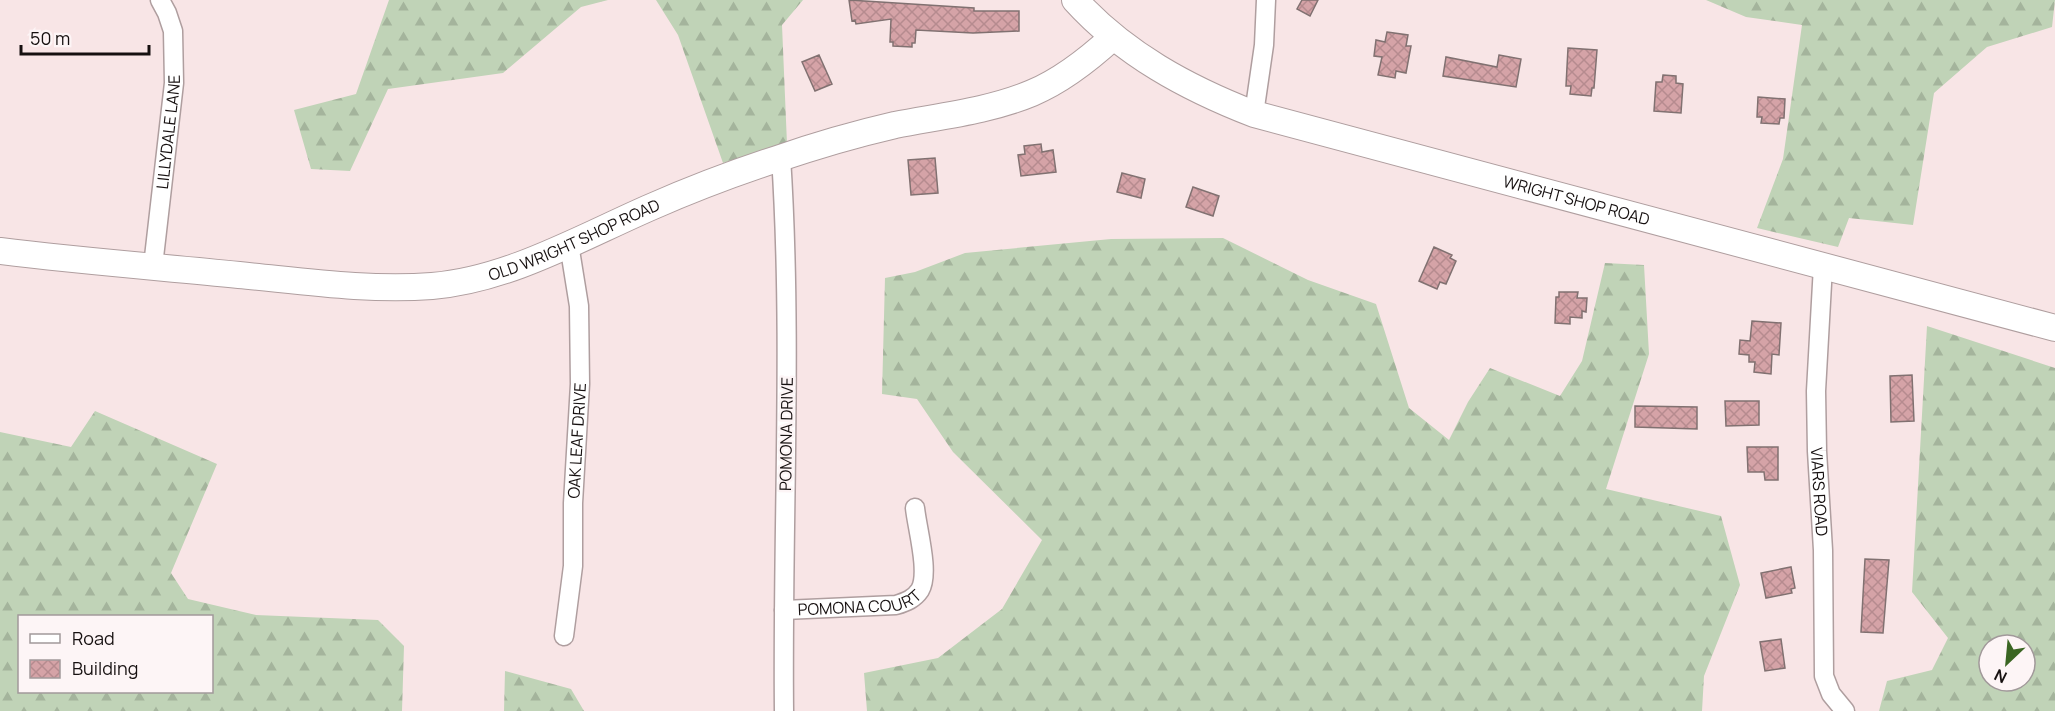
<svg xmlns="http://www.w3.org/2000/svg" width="2055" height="711" font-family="Manrope,sans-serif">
  <defs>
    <pattern id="forest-firs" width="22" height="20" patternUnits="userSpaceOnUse" patternTransform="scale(1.5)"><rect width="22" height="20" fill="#c0d3b7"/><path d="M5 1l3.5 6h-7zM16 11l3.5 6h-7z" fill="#a4b49c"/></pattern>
    <pattern id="building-cross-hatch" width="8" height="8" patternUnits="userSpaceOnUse" patternTransform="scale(1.5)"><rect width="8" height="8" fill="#d5a3a7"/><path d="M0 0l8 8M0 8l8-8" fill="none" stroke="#b68b8f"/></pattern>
  </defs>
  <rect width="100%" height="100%" fill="#f8e5e6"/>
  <path fill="url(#forest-firs)" fill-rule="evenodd" d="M389,0H608L581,7L503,73L388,89L350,171L311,169L294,110L356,94Z
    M656,0H803L782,25L787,144L723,163L678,35Z
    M1706,0H2055L2052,27L1987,47L1934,93L1913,225L1849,218L1838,247L1757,228L1783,159L1802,25L1746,17Z
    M1223,238L1308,280L1376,304L1409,408L1449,440L1468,402L1490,368L1560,396L1582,361L1605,263L1644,265L1649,354L1606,489L1721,516L1740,585L1704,676L1702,711H867L864,673L938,658L1002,609L1042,540L953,452L917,399L882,394L885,278L915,272L965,253L1111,239Z
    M1927,326L2055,368V711H1879L1887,681L1932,670L1948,638L1912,592ZM1989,645H2025V681H1989Z
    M95,411L217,464L171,573L188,599L256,615L378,620L404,646L402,711H0V432L71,447ZM20,616H212V692H20Z
    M505,671L571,689L584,711H504Z"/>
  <path fill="url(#building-cross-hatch)" stroke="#817171" stroke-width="1.5" d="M849,0L974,8V11H1019V31L973,33L916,30L915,43H912V47L893,46V42H890L891,19L856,24L855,20L852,21Z
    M1302,0H1318L1310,16L1297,9Z
    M1387,32L1408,35L1406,46H1411L1406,73L1396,71L1395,78L1378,75L1382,57L1374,56L1376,40L1385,42Z
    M1568,48L1597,50L1594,88H1592L1591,96L1570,94L1571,86H1566Z
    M819,55L832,84L815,91L802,62Z
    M1499,55L1521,59L1516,87L1443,76L1446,57L1497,67Z
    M1663,75L1676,76V83L1683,84L1681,113L1654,111L1656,82H1662Z
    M1758,97L1785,99L1784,118H1780L1779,124L1761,123L1762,117H1757Z
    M1041,144L1042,152L1053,150L1056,172L1021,176L1018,155L1025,154L1024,146Z
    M935,158L938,193L911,195L908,160Z
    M1122,173L1145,179L1141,198L1117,192Z
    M1193,187L1219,196L1213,216L1186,207Z
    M1434,247L1452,255L1450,258L1456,261L1446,284L1440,282L1437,289L1419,281Z
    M1559,292H1578L1577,298H1587L1586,312L1582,311V318L1570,317V324L1555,323L1556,297H1559Z
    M1752,321L1781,323L1779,355L1772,354L1771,374L1754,372L1755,362H1749V355L1739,354L1740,340L1750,341Z
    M1912,375L1914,421L1891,422L1890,376Z
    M1725,401H1759V425L1726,426Z
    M1635,406L1697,407V429L1635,427Z
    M1747,447H1778V480H1765L1764,472H1748Z
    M1865,559L1889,560L1883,633L1861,632Z
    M1791,567L1795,588L1791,589L1792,593L1766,598L1761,573Z
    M1781,639L1785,668L1765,671L1760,642Z"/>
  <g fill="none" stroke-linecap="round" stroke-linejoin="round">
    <g stroke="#af9e9f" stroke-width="21">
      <g id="street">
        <path d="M1254,114L1264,45L1266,0"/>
        <path d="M781,157C793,341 782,527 784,711"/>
        <path id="s1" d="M153,266L174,83L173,31L167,13L160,0"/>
        <path id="s2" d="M1823,266L1816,391L1817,451L1823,550L1824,676L1831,694L1845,711"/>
        <path id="s3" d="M784,610L896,605C906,602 914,599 920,590C930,573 917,528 915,508"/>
        <path id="s4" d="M564,636L573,566V503L580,384L579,306L569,244"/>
      </g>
    </g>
    <g stroke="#af9e9f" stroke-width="28">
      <g id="secondary">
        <path id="s5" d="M1075,0C1124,54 1187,88 1254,114L2055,328"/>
        <path id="s6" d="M0,251C79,261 159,267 239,275C302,281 368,291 432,286C508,280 582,237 651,207C692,189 734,173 777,159C815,146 856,134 895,125C941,116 989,111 1032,93C1063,80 1089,59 1113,37"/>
      </g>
    </g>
    <use href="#street" stroke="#fff" stroke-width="18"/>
    <use href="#secondary" stroke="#fff" stroke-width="26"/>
  </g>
  <g text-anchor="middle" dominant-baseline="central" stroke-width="5" stroke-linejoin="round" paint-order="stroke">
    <g font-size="16" fill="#161010" stroke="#fdf5f6">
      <text stroke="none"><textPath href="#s1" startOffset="135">LILLYDALE LANE</textPath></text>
      <text stroke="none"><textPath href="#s5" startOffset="548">WRIGHT SHOP ROAD</textPath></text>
      <text stroke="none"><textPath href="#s6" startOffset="584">OLD WRIGHT SHOP ROAD</textPath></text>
      <text transform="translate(786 434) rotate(-89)">POMONA DRIVE</text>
      <text stroke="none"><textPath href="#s4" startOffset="196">OAK LEAF DRIVE</textPath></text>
      <text stroke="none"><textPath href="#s2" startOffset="226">VIARS ROAD</textPath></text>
      <text stroke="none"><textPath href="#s3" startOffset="76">POMONA COURT</textPath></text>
    </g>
  </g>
  <rect x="18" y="615" width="195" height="78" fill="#fdf5f6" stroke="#a1999a" stroke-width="1.5"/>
  <rect x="30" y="634" width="30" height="9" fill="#ffffff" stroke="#a1999a" stroke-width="1.5"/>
  <text x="72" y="645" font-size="18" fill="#161010">Road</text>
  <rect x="30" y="660" width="30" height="18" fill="url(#building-cross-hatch)" stroke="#a1999a" stroke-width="1.5"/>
  <text x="72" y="675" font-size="18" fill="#161010">Building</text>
  <g transform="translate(2007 663) rotate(206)"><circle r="28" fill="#fdf5f6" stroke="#a1999a" stroke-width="1.5"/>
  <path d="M0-4.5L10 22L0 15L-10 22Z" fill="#3a6522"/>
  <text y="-9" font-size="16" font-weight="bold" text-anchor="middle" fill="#161010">N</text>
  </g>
  <path d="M21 45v9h128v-9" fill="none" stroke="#161010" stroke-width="3"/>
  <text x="30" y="45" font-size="18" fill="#161010" stroke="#fdf5f6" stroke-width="4.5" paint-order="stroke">50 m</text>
</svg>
